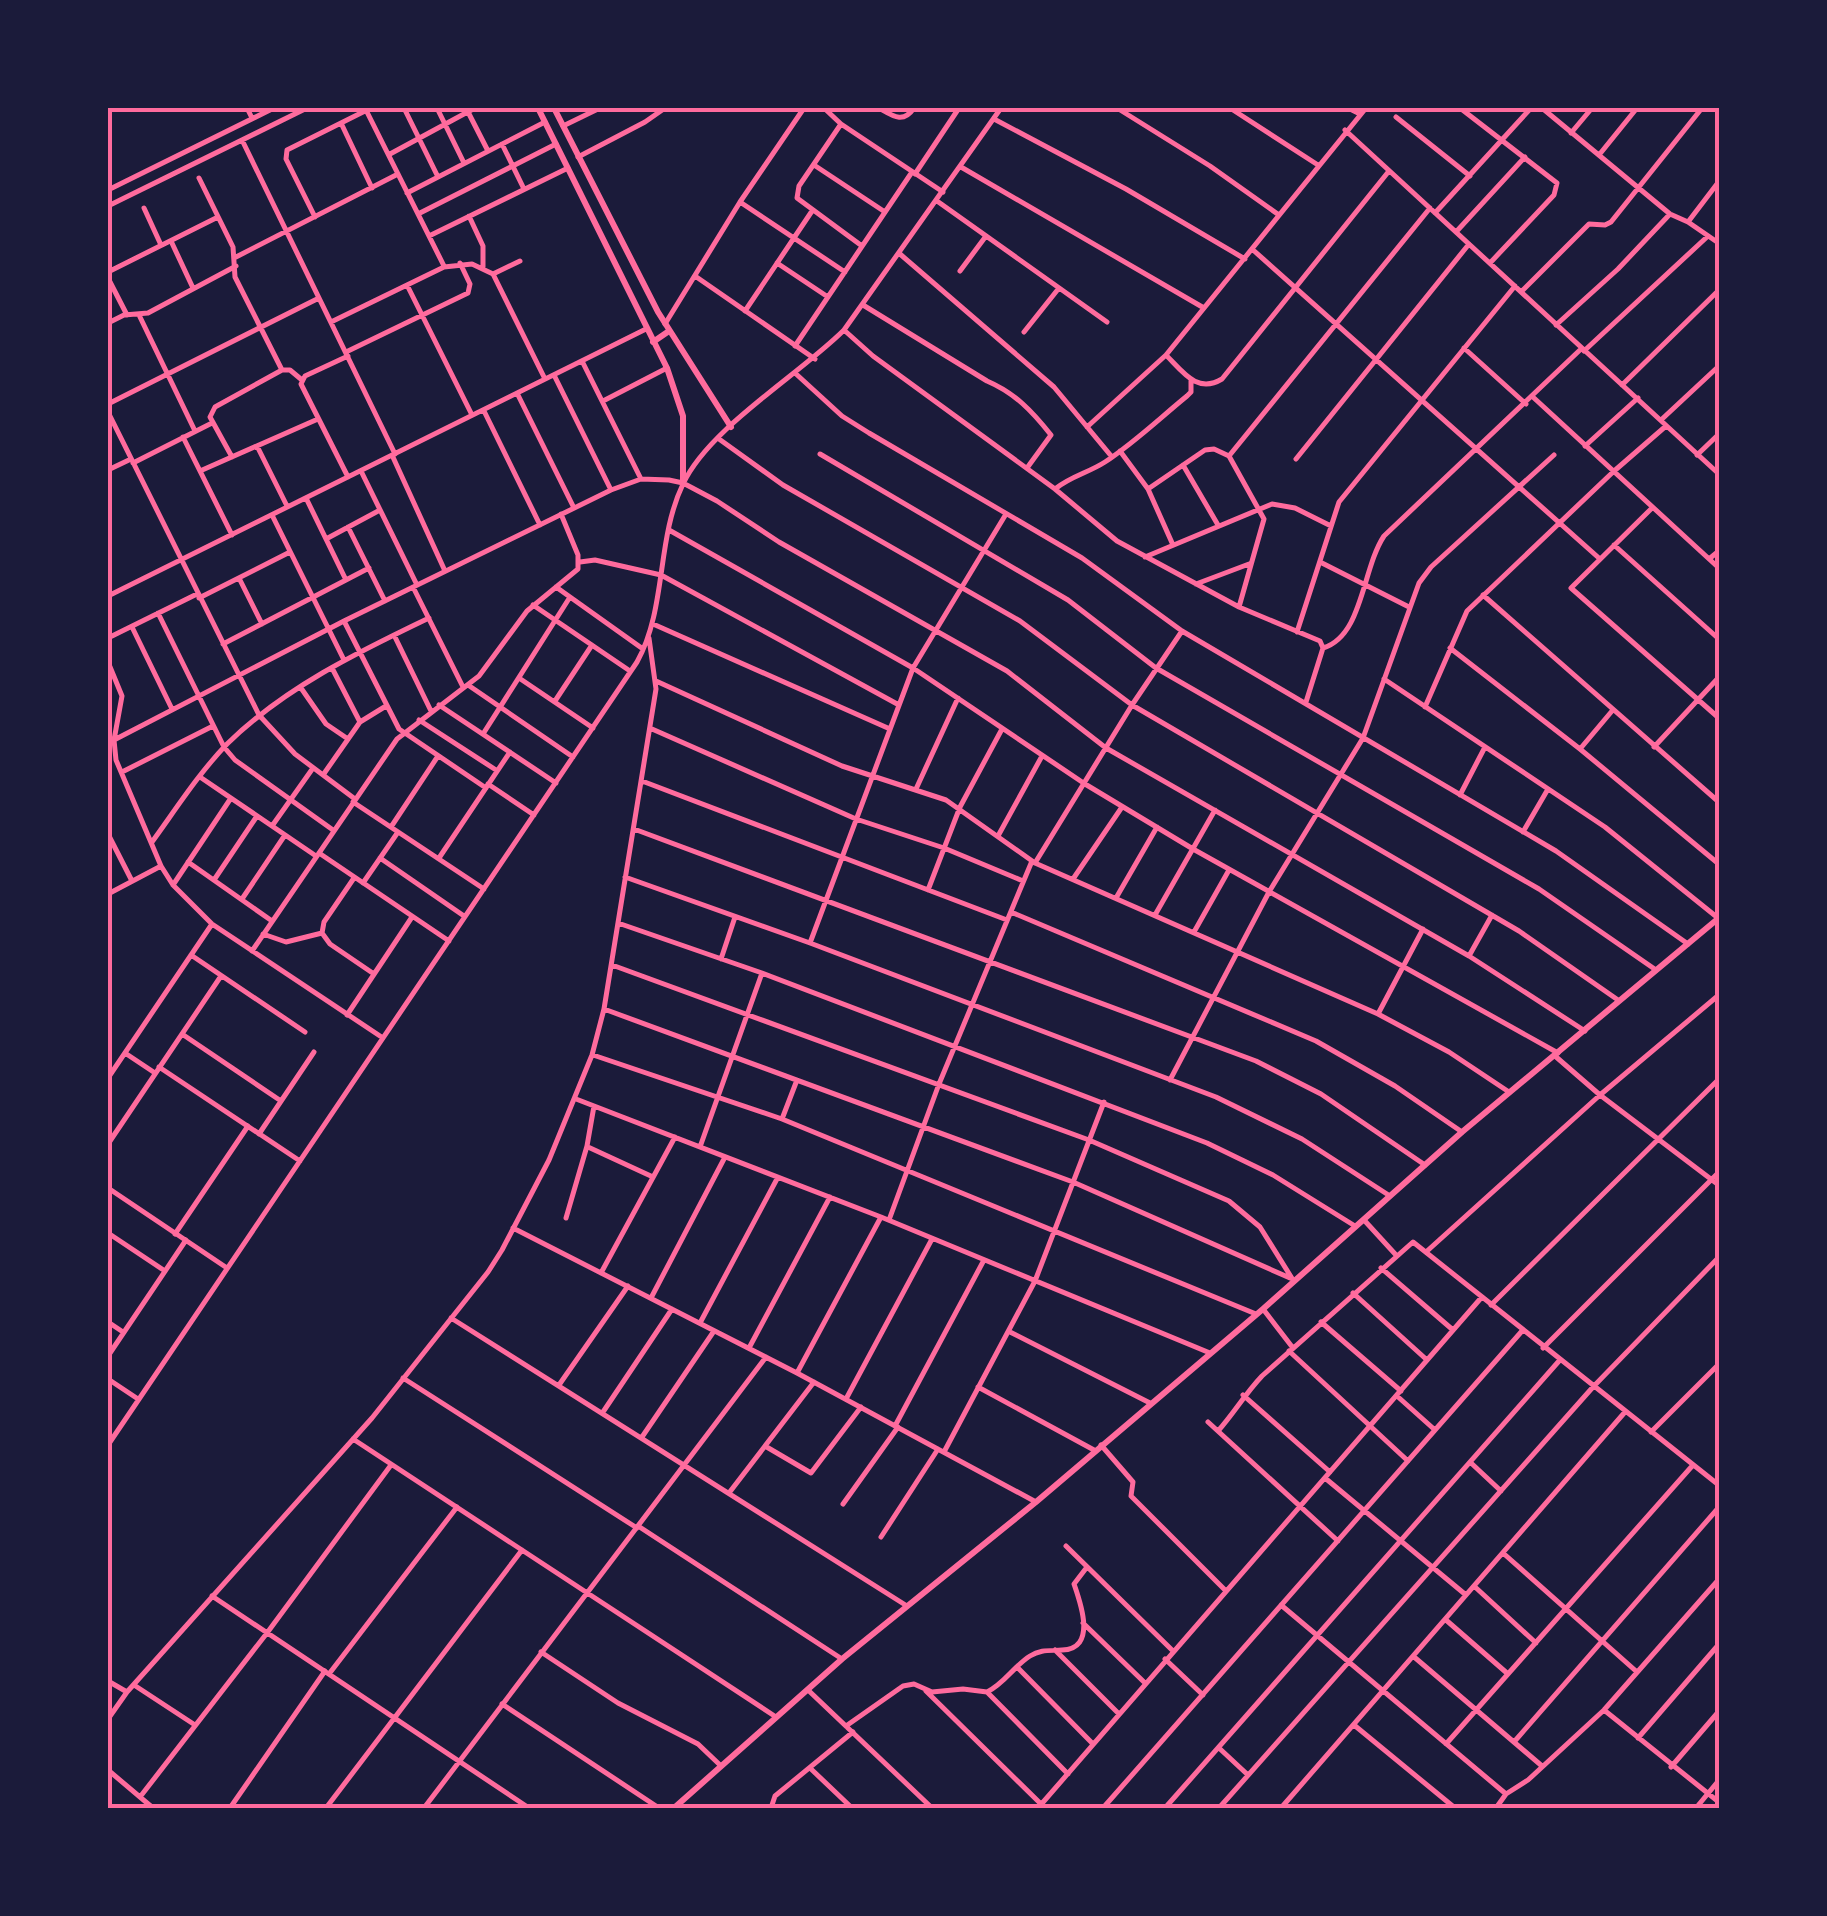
<svg xmlns="http://www.w3.org/2000/svg" width="1827" height="1916" font-family="'DejaVu Sans',sans-serif">
  <rect width="100%" height="100%" fill="#1b1b3a"/>
  <g fill="none" stroke-linecap="round" stroke-linejoin="round">
    <path stroke="#ff6b9d" stroke-width="5" d="M247,108L252,118
      M365,108L444,266
      M404,108L438,177
      M437,108L464,163
      M466,108L488,151
      M824,108L841,124L943,192
      M879,108C893,116 903,124 914,108
      M1117,108L1210,166L1279,215
      M1230,108L1318,165
      M1348,108L1360,114
      M1460,108L1557,183L1554,195L1490,263
      M1542,108L1670,214L1688,222L1720,244
      M1396,117L1470,176
      M994,119L1126,189L1245,259
      M341,123L372,188
      M841,124L799,186L797,198L862,246
      M563,126L600,108
      M1345,130L1720,475
      M1571,133L1592,108
      M242,140L395,454
      M502,144L524,189
      M390,154L475,108
      M1599,155L1637,108
      M578,157L645,122L665,108
      M814,165L885,212
      M961,167L1204,308
      M915,174L959,108
      M199,178L233,247L235,277L282,370
      M108,190L274,108
      M407,193L545,122
      M937,201L1107,322
      M740,202L845,272
      M108,206L307,108
      M144,208L161,245
      M1435,213L1531,108
      M418,214L556,144
      M469,216L483,246V267
      M315,217L286,159L287,150L371,108
      M1688,222L1720,180
      M1456,232L1525,157
      M429,236L568,168
      M171,241L193,288
      M1252,249L1600,559
      M900,254L1054,387L1112,457
      M236,257L398,174
      M777,263L828,297
      M960,271L986,236
      M108,272L218,217
      M493,274L520,261
      M695,276L815,359
      M108,278L127,315
      M407,285L472,415
      M1521,292L1589,224L1605,225L1611,222L1702,108
      M863,305L987,381C1015,393 1032,411 1051,435L1027,468
      M745,311L812,211
      M140,317L195,431
      M331,322L444,267L472,264L493,274L545,379
      M108,323L124,315L148,313L236,266
      M665,324L740,202L804,108
      M1556,325L1618,269L1670,214
      M844,330L873,356L1055,489L1117,541L1239,607L1320,641L1323,648L1306,702
      M1024,332L1059,288
      M795,346L912,172
      M1464,348L1526,404
      M1584,351L1708,236
      M346,352L468,293L470,284L460,263
      M1166,355C1183,372 1197,394 1222,379L1389,171
      M348,356L305,376L301,384L348,477
      M582,361L641,479
      M795,373L842,416L869,433L1082,558L1182,631L1556,851L1688,944
      M554,375L611,490
      M1622,385L1720,289
      M517,393L574,508
      M1534,398L1720,569
      M603,401L667,368
      M108,404L319,298
      M484,411L540,525
      M108,412L259,715L295,754L355,799
      M1661,420L1720,365
      M1087,427L1166,355L1366,108
      M183,437L232,535
      M719,439L783,485L1020,621L1132,705L1519,931L1618,1000
      M257,446L287,506
      M1585,446L1638,398
      M1120,451L1148,489L1173,545
      M820,454L1068,600L1156,668L1539,889L1656,970
      M392,455L445,571
      M1697,455L1720,433
      M1229,456L1430,208
      M232,457L210,417L215,407L282,370H290L302,380
      M1296,459L1469,244
      M133,463L212,423
      M1183,465L1218,525
      M108,470L131,459
      M200,471L318,419
      M361,471L417,585
      M1055,489C1071,476 1088,473 1105,462C1134,443 1160,418 1187,396L1191,392V381
      M1148,489L1205,450L1214,449L1229,456L1264,519L1239,607
      M306,498L346,580
      M1652,508L1571,588L1720,719
      M272,515L344,660
      M348,527L385,601
      M669,530L913,668L1085,784L1193,849L1558,1053
      M326,539L380,510
      M1614,545L1720,640
      M1145,557L1272,504L1295,508L1331,526
      M1709,559L1720,550
      M580,562L595,560L661,575L899,705
      M1320,562L1409,607
      M239,578L262,624
      M1196,584L1249,564
      M413,587L463,687
      M556,587L643,649
      M1483,595L1720,803
      M108,596L646,329
      M199,598L290,552
      M533,605L630,671
      M158,613L224,747L235,760L333,830
      M344,621L399,729L486,788
      M653,624L890,729
      M132,627L172,709
      M1297,632L1339,502L1515,286
      M394,635L431,711
      M108,638L197,594
      M223,644L369,568
      M1323,648C1363,636 1362,569 1384,536L1581,349
      M1450,648L1580,749L1720,865
      M108,662L122,696L114,740L116,760L161,866L173,885L212,924L383,1038
      M332,668L360,722
      M519,678L593,728
      M1384,679L1605,827L1718,918
      M656,681L842,766L946,800L1035,863L1378,1014L1449,1052L1509,1092
      M468,685L573,757
      M301,688L326,724L348,739
      M555,701L592,645
      M439,705L556,783
      M1425,707L1467,611L1613,472L1666,426
      M419,720L496,770
      M652,729L856,819L944,848L1023,881
      M483,734L570,597
      M114,740L344,621L611,490L641,479L669,480L683,483L717,501L779,542L1007,671L1106,748L1469,956L1585,1031
      M1654,747L1720,676
      M1580,749L1612,711
      M122,772L213,726
      M323,775L360,722L386,706
      M200,777L316,856
      M642,781L1007,920
      M488,784L534,815
      M916,789L958,698
      M1460,795L1485,747
      M353,802L484,889
      M272,826L313,768
      M391,827L438,756
      M634,829L1256,1061L1321,1094L1425,1165
      M1523,832L1548,789
      M108,834L132,881
      M998,836L1042,756
      M152,842C176,809 199,773 227,744C284,688 358,652 429,618
      M319,853L449,941
      M380,858L464,916
      M439,858L510,752
      M188,862L272,921
      M1035,863L1132,705L1182,631
      M625,877L810,943L1216,1097L1302,1139L1390,1196
      M354,878L324,922L322,933L330,944L374,974
      M1073,879L1122,807
      M214,880L257,816
      M363,883L398,832
      M173,885L231,798
      M928,890L960,807L1002,729
      M108,894L161,866
      M1116,898L1157,827
      M242,899L285,835
      M1011,912L1316,1041L1395,1086L1462,1132
      M1155,915L1215,810
      M618,923L762,973L1207,1143L1273,1175L1355,1226
      M1194,932L1229,870
      M263,934L286,942L322,933
      M810,943L913,668L1006,514
      M252,951L397,739L479,676L527,611L578,569V555L561,514
      M191,955L305,1032
      M1469,956L1492,915
      M721,959L735,917
      M612,965L1089,1140L1229,1201L1260,1227L1293,1280
      M604,1009L1073,1182L1290,1278
      M1378,1014L1423,929
      M347,1015L412,917
      M182,1034L281,1101
      M125,1053L155,1073
      M593,1055L782,1119L1256,1314
      M1555,1056L1600,1095L1720,1186
      M159,1067L300,1161
      M108,1078L212,924
      M1170,1080L1269,892L1363,738L1419,583L1431,567L1554,455
      M576,1099L881,1217L1210,1353
      M782,1119L797,1080
      M259,1134L314,1052
      M108,1144L221,976
      M588,1147L653,1177
      M700,1147L762,973
      M108,1188L227,1268
      M566,1218L587,1146L594,1106
      M889,1220L939,1084L1032,861
      M1364,1220L1396,1255
      M513,1228L797,1373L1036,1502
      M108,1233L165,1271
      M175,1234L248,1126
      M1426,1252L1600,1095L1720,994
      M1381,1268L1453,1330
      M601,1273L675,1137
      M1353,1293L1427,1360
      M651,1298L725,1157
      M1491,1305L1720,1078
      M1263,1309L1293,1348
      M451,1318L907,1606
      M108,1322L123,1332
      M1321,1322L1401,1391
      M700,1323L778,1177
      M1010,1332L1150,1403
      M749,1348L830,1197
      M1543,1348L1720,1171
      M1289,1351L1408,1461
      M108,1356L186,1240
      M797,1373L881,1217
      M403,1378L637,1528
      M108,1379L138,1399
      M559,1385L628,1286
      M978,1387L1094,1450
      M1243,1395L1330,1472
      M1397,1396L1435,1430
      M846,1399L932,1239
      M603,1412L672,1309
      M1208,1422L1338,1541
      M895,1426L984,1260
      M1218,1431C1234,1413 1245,1394 1262,1376L1413,1242L1720,1486
      M1651,1432L1720,1363
      M642,1437L714,1331
      M353,1439L776,1717
      M108,1445L637,662C667,608 656,540 683,484C709,428 799,375 844,330L1001,108
      M1101,1445L1133,1482L1131,1496L1225,1590
      M765,1446L811,1473L861,1407
      M944,1452L1035,1281L1104,1102
      M1470,1462L1501,1491
      M1325,1478L1466,1595
      M729,1493L814,1382
      M843,1504L898,1427
      M638,1526L842,1659
      M881,1537L938,1449
      M1066,1546L1173,1651
      M1503,1553L1637,1672
      M1474,1586L1536,1643
      M212,1596L529,1808
      M1281,1605L1506,1794
      M1446,1620L1508,1674
      M1083,1623L1145,1683
      M1055,1650L1119,1714
      M541,1652L618,1703L698,1744L720,1765
      M1413,1656L1542,1766
      M1165,1659L1203,1695
      M1018,1668L1093,1744
      M329,1674L457,1507
      M108,1681L127,1692
      M134,1685L195,1725
      M808,1690L932,1808
      M926,1691L1042,1805
      M987,1692L1068,1774
      M502,1704L659,1808
      M1604,1710L1720,1803
      M108,1719L127,1692L372,1418L488,1272L502,1250L549,1160L592,1055L604,1009L656,689L649,638
      M1354,1725L1455,1808
      M846,1726L903,1686L914,1684L932,1692L963,1689L987,1692C1004,1684 1014,1666 1030,1656C1041,1649 1051,1651 1062,1650C1097,1649 1081,1604 1074,1584L1087,1567
      M1638,1738L1720,1643
      M1514,1742L1720,1506
      M1446,1744L1693,1465
      M1219,1748L1248,1775
      M1671,1767L1720,1710
      M810,1768L852,1808
      M108,1770L153,1808
      M140,1797L267,1633L391,1465
      M230,1808L325,1671
      M326,1808L522,1550
      M424,1808L766,1357
      M771,1808L775,1796L853,1732
      M1038,1808L1481,1298
      M1103,1808L1522,1331
      M1165,1808L1559,1361
      M1219,1808L1593,1387L1720,1256
      M1281,1808L1625,1412
      M1496,1808L1506,1794L1528,1780L1604,1710L1720,1578
      M1696,1808L1720,1779"/>
    <path stroke="#ff6b9d" stroke-width="6" d="M538,108L667,368L683,416V483
      M554,108L658,312L731,427
      M653,342L669,331
      M674,1808L842,1659L1036,1502L1263,1309L1462,1132L1720,917"/>
  </g>
  <rect width="1827" height="1916" fill="none" stroke="#1b1b3a" stroke-width="220"/>
  <rect x="110" y="110" width="1607" height="1696" fill="none" stroke="#ff6b9d" stroke-width="4"/>
</svg>
